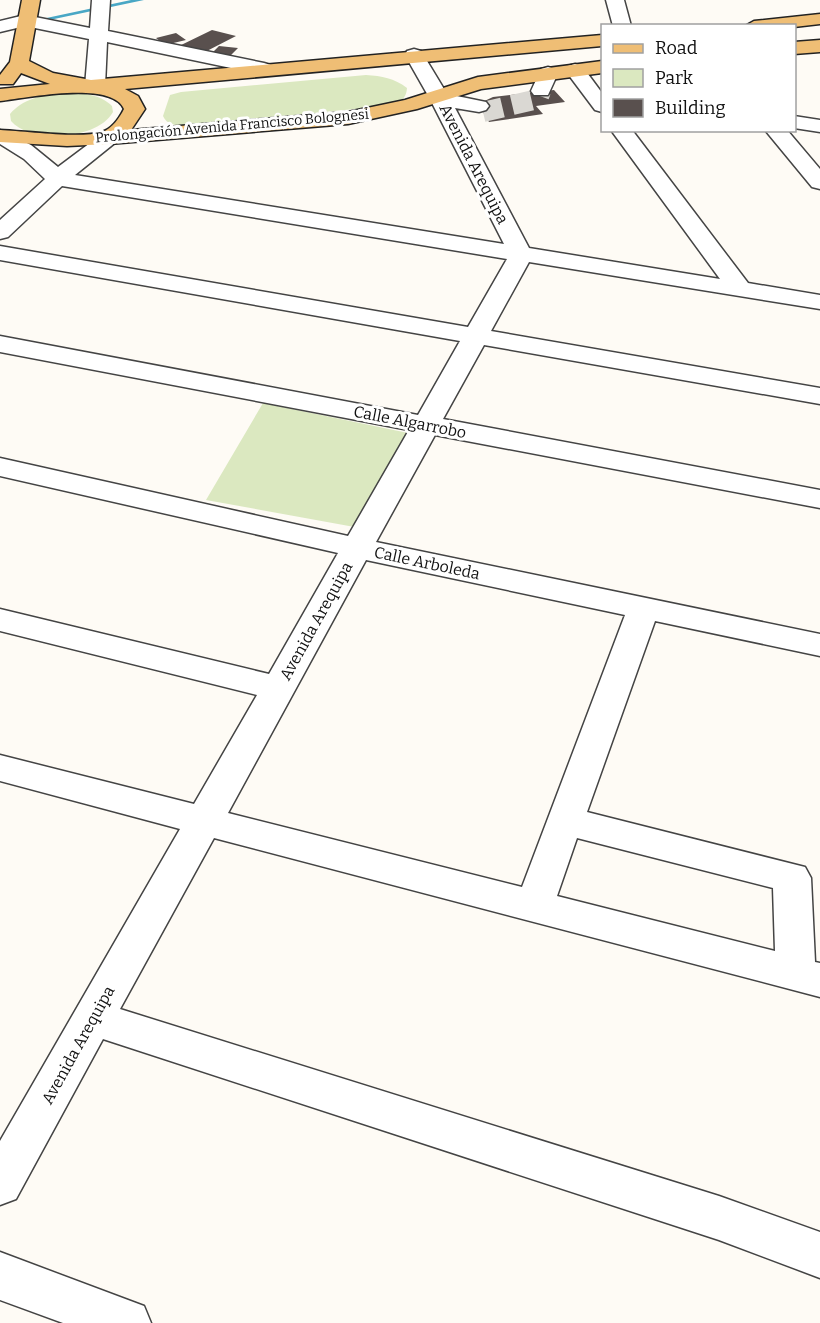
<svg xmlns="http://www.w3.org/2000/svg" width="820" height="1323" font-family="Bitter,serif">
  <rect width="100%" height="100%" fill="#fefbf5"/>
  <path fill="#dbe8c0" d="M366,75C382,76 394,78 407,88C406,102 397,103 385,106L184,126C175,125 167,125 163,116L170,95L181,92Z
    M58,93C77,93 98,92 112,106L113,112C98,140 30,144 11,121L10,114C23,99 40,96 58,93Z
    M263,403L413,434L360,528L206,500Z"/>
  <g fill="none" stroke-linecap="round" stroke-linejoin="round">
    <path fill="#49a7c5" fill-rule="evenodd" d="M131,0H144L40,22L37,20Z"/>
  </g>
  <path fill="#59504e" d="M212,30L236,36L201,54L177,47Z
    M176,33L186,40L165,45L156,38Z
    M219,46L238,48L229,57L210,55Z
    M554,90L565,102L536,106L543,114L489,122L478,104L493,97Z"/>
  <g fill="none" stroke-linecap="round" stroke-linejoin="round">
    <path stroke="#dad8d3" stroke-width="20" stroke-dasharray="20 10" stroke-linecap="butt" d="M483,112L538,99L541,91"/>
    <g stroke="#444" stroke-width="3">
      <path id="minor" d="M92,0H110L108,31L264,63L271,65L274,69L271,73L264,75L107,42L105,86L102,90H88L85,86L89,39L25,26L0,32V21L25,15L90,28Z
        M606,0H624L631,26H613Z
        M414,49L421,51L447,94L486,102L489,106L486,110L479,112L455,108L529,248L720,279L611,130H632L748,283L820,295V309L529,262L491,331L820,388V404L484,345L443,419L820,490V508L435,435L376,542L820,634V656L655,621L587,812L805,867L811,878L815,962L820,963V997L214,838L120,1009L719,1196L820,1232V1278L719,1240L103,1039L16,1199L0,1205V1141L180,829L0,781V755L194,804L257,695L0,631V609L269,674L338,553L0,476V458L348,536L409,430L0,352V336L418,415L460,341L0,260V246L468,327L507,259L62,186L8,237L0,239V220L45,179L24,159L0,144V130L31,145L58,167L102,134L109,132L116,134L119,138L116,142L75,175L504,244L430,99L405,55L407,51ZM366,560L625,615L522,887L228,813ZM577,838L773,888L775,951L557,896Z
        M575,64L582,66L602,93V112L595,110L565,70L568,66Z
        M548,67L555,69L558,73L548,95H534L531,91L541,69Z
        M794,116L820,120V132L794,128Z
        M765,130H787L820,169V189L812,187Z
        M0,1252L144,1306L151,1323H63L0,1300Z"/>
    </g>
    <g stroke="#222" stroke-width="3">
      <path id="major" d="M22,0H40L29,61L53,73L91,80L602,35V46L125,89L138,96L145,109L131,130L348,112L405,100L478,77L602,61V73L481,89L417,109L348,124L109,144L67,146L0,142V130C25,131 81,139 102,132C112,129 120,117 124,109C112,80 26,98 0,101V89L50,84L21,73L13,84H0V75L10,62Z
        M820,14V24L794,27L745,26L754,21Z
        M820,40V52L794,54V42Z"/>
    </g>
    <use href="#minor" fill="#fff" fill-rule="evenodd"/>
    <use href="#major" fill="#efbe75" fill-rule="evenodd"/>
  </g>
  <g text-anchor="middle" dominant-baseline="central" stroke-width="6" stroke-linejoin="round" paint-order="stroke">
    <g font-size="14" fill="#111" stroke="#fff">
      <text transform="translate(232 126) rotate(-5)">Prolongación Avenida Francisco Bolognesi</text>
    </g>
    <g font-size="16" fill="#111" stroke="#fff">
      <text transform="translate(474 164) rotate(63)">Avenida Arequipa</text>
      <text transform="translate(410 422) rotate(11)">Calle Algarrobo</text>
      <text transform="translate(427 563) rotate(12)">Calle Arboleda</text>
      <text transform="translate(316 621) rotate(-61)">Avenida Arequipa</text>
      <text transform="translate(78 1045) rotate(-61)">Avenida Arequipa</text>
    </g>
  </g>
  <rect x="601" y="24" width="195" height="108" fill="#ffffff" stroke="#a0a0a0" stroke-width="1.5"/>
  <rect x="613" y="44" width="30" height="9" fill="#efbe75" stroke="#a0a0a0" stroke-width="1.5"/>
  <text x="655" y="54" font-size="18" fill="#111111">Road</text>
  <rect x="613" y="69" width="30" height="18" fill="#dbe8c0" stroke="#a0a0a0" stroke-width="1.5"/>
  <text x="655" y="84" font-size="18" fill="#111111">Park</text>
  <rect x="613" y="99" width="30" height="18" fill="#59504e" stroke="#a0a0a0" stroke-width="1.5"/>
  <text x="655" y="114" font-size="18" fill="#111111">Building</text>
</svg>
